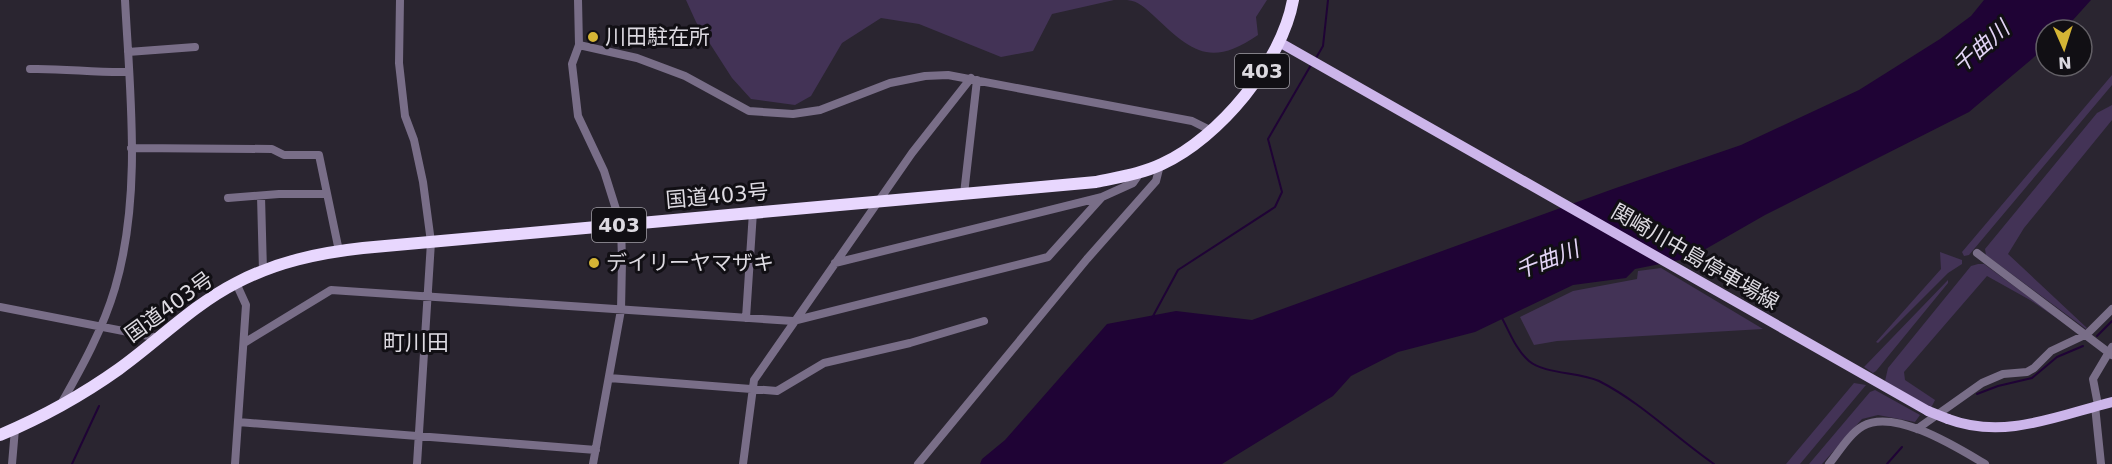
<svg xmlns="http://www.w3.org/2000/svg" width="2112" height="464" font-family="'DejaVu Sans','Noto Sans JP',sans-serif">
  <rect width="100%" height="100%" fill="#2a2530"/>
  <path fill="#433356" d="M686,0H1114L1052,14L1033,51L1001,57L919,24L881,18L842,43L811,96L795,105L751,99L732,78L696,22Z
    M1127,0H1267L1256,17L1258,35C1210,68 1191,51 1154,16C1145,8 1139,1 1127,0Z
    M2112,75V85L1969,255L1964,256L1962,252Z
    M2112,105V120L2024,228L2008,254L2087,328L2086,329L1986,255L1985,249L2097,113Z
    M1940,252L1962,260V264L1948,273L1878,343L1876,342L1941,269Z
    M1978,264H1984L2074,330L2030,300L1987,276L1904,372L1905,380L1935,400L1931,408L1885,381L1888,368L1971,266Z
    M1661,268L1763,329L1557,341L1534,345L1520,317L1573,291L1637,279L1638,271Z
    M1948,280V283L1876,371L1873,373L1864,367Z
    M1854,383L1866,385L1800,464H1786Z
    M1875,390L1920,415L1915,422L1878,415L1862,419L1822,464H1809L1870,392Z"/>
  <path fill="#1f0335" d="M1984,0H2091L2064,30H2046V47L1969,112L1765,215L1690,258L1635,269L1626,278L1573,285L1475,332L1398,352L1351,376L1333,396L1222,464H980L982,459L1005,440L1107,324L1176,311L1252,320L1613,189L1741,145L1859,90L1940,39L1971,16Z"/>
  <g fill="none" stroke-linecap="round" stroke-linejoin="round">
    <path stroke="#1f0335" stroke-width="2" d="M1316,58L1323,46L1328,0
      M1152,318L1178,270L1275,207L1282,192L1268,139L1311,65
      M1502,318C1510,333 1516,350 1529,361C1544,374 1579,372 1599,381C1642,403 1675,437 1714,464
      M2097,336L2112,321
      M1977,394L1998,386L2032,378L2057,357L2083,346
      M72,464L99,406
      M1887,464L1902,447"/>
    <path stroke="#796e88" stroke-width="8" d="M400,0L399,63L405,116L414,140L423,182L431,242L417,464
      M578,0L579,45L572,64L578,116L604,171L621,225L622,261L621,310L593,464
      M579,45L637,58L685,76L749,111L793,114L820,110L890,83L925,76L948,75L1192,121L1212,131
      M128,52L195,47
      M30,69C63,68 95,73 129,72
      M131,148L272,149L284,155H319L339,251
      M964,194L977,80
      M261,196L263,271
      M228,198L279,194H327
      M1977,253L2112,355
      M835,263L1102,197
      M0,307L159,338
      M746,318L753,212
      M244,343L331,290L793,321L1048,257L1102,197L1133,183L1140,173
      M609,378L777,391L824,363L910,343L984,321
      M61,404C82,367 103,329 115,288C142,196 130,94 125,0
      M2098,405L2093,379L2112,347
      M2095,406L2101,464
      M238,422L596,450
      M1917,429L1982,383L2003,374L2027,372L2034,368L2051,351L2087,334L2112,309
      M12,464L15,429
      M235,464L246,305L236,283
      M743,464L754,380L912,153L971,78
      M918,464L1087,259L1156,181L1160,165
      M1829,464C1839,452 1849,434 1863,426C1895,408 1958,448 1985,464"/>
    <path stroke="#ccb5ea" stroke-width="10" d="M1279,42L1928,411
      M1948,419C2004,440 2057,416 2112,402"/>
    <path stroke="#e8d7fe" stroke-width="12" d="M0,435C43,417 81,396 119,369C158,341 193,305 236,283C276,262 318,253 363,248L1096,182C1118,177 1141,174 1162,164C1219,138 1282,62 1293,0"/>
    <path stroke="#ccb5ea" stroke-width="10" d="M1928,411L1948,419"/>
  </g>
  <g fill="#d5b535" stroke="#110f14" stroke-width="2">
    <circle cx="593" cy="37" r="6"/>
    <circle cx="594" cy="263" r="6"/>
  </g>
  <g text-anchor="middle" dominant-baseline="central" stroke-width="6" stroke-linejoin="round" paint-order="stroke">
    <g fill="#110f14" stroke="#a09da4" stroke-width="1.5">
      <rect x="1235" y="54" width="54" height="34" rx="4.5"/>
      <rect x="592" y="208" width="54" height="34" rx="4.5"/>
    </g>
    <g font-size="20" font-weight="bold" fill="#dddae1">
      <text x="1262" y="71">403</text>
      <text x="619" y="225">403</text>
    </g>
    <g font-size="21" fill="#dddae1" stroke="#110f14" text-anchor="start">
      <text x="605" y="37">川田駐在所</text>
      <text x="606" y="263">デイリーヤマザキ</text>
    </g>
    <g font-size="21" fill="#dddae1" stroke="#110f14">
      <text transform="translate(717 196) rotate(-5)">国道403号</text>
      <text transform="translate(1695 257) rotate(30)">関崎川中島停車場線</text>
      <text transform="translate(169 307) rotate(-36)">国道403号</text>
    </g>
    <g font-size="22" font-style="italic" fill="#e3d4f6" stroke="#110f14">
      <text transform="translate(1981 47) rotate(-41)">千曲川</text>
      <text transform="translate(1547 260) rotate(-21)">千曲川</text>
    </g>
    <g font-size="22" fill="#dddae1" stroke="#110f14">
      <text x="416" y="342">町川田</text>
    </g>
  </g>
  <g transform="translate(2064 48) rotate(177)"><circle r="28" fill="#110f14" stroke="#636066" stroke-width="1.5"/>
  <path d="M0-4.5L10 22L0 15L-10 22Z" fill="#d5b535"/>
  <text y="-9" font-size="16" font-weight="bold" text-anchor="middle" fill="#dddae1">N</text>
  </g>
</svg>
